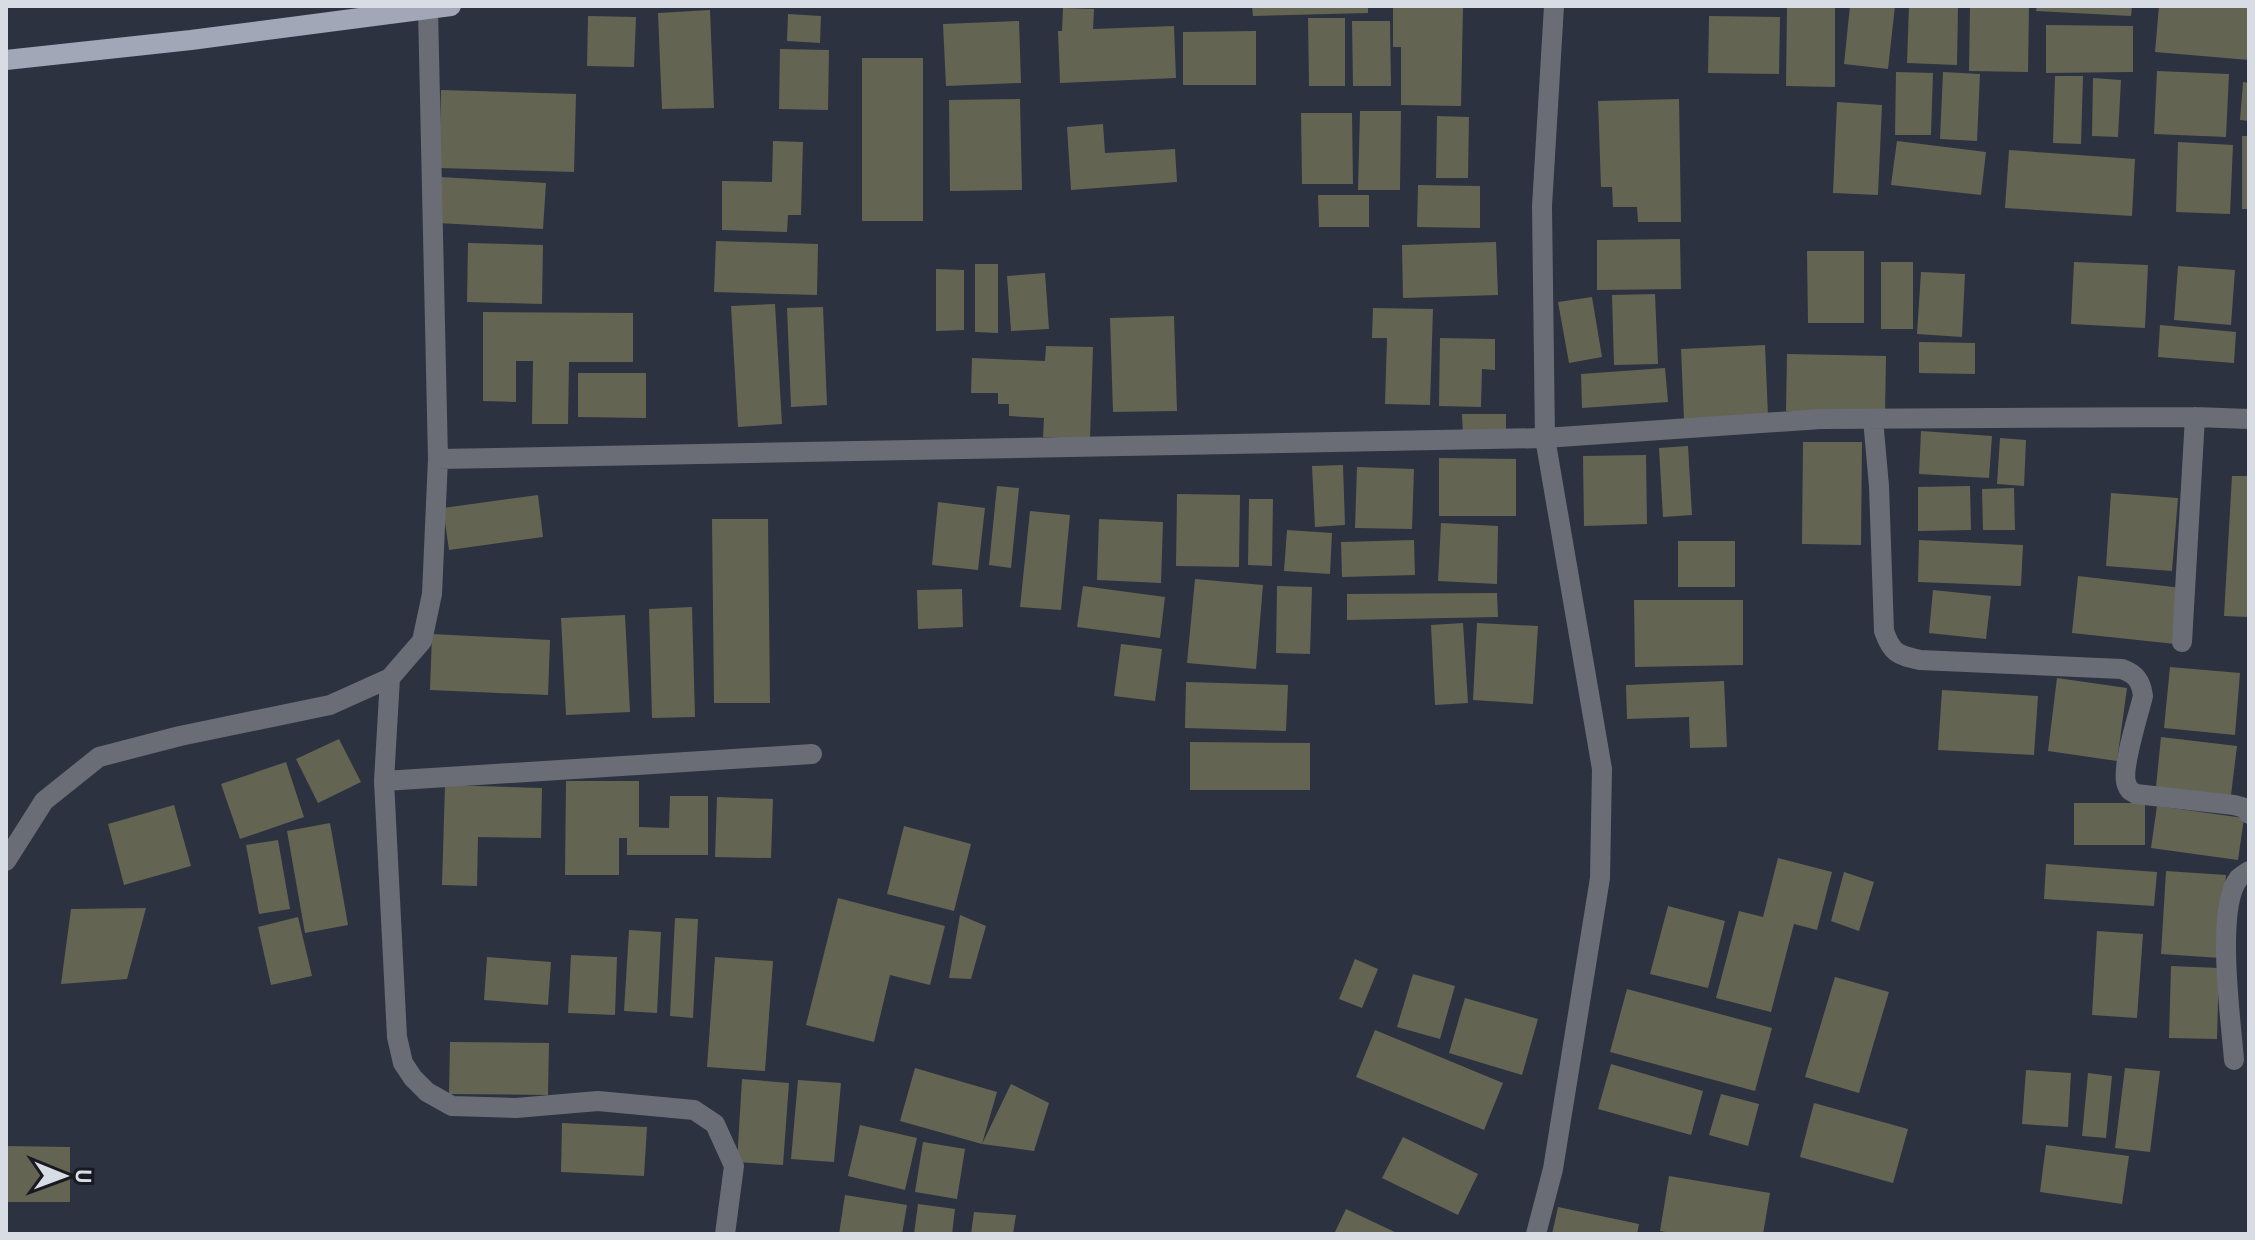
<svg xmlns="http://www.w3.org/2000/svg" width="2255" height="1240" font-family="'PT Sans',sans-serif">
  <rect width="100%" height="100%" fill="#2c3240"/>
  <path fill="#646453" d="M1252,6H1368V13L1253,16Z
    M1393,6L1463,7L1461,106L1401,105V47H1393Z
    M1787,6H1835V87L1786,86Z
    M1850,6H1895L1888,69L1844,64Z
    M1909,6H1958L1957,65L1907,63Z
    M1970,6H2029L2028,72L1969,71Z
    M2037,6H2132L2131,16L2036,11Z
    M2159,6H2249V60L2155,52Z
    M1063,8L1094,9L1093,29L1174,26L1176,78L1060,83L1058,31H1062Z
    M710,10L714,108L662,109L658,13Z
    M788,14L821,16L820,43L787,41Z
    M588,16L636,17L634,67L587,66Z
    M1709,16L1780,17L1779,74L1708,73Z
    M1308,18H1345V86H1309Z
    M1019,21L1021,83L946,86L943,24Z
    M1352,21H1390L1391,86H1353Z
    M2046,25L2133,26V72L2046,73Z
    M1256,31V85H1183V32Z
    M780,49L829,50L828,110L779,109Z
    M862,58H923V221H862Z
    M2157,71L2229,74L2226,137L2154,134Z
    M1896,72L1933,73L1931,135H1895Z
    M1943,72L1980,74L1977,141L1940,139Z
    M2055,76H2083L2081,144L2053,143Z
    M2093,78L2121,80L2118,137L2092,136Z
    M2243,82L2249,83V121L2240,120Z
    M441,90L576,94L574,172L439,168Z
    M1020,99L1022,190L950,191L949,100Z
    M1679,99L1681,222H1638L1637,207H1613L1612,187H1601L1598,101Z
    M1837,102L1882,105L1878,195L1833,193Z
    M1360,111H1401L1400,190H1358Z
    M1301,113H1352L1353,184H1302Z
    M1437,116L1469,117L1468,178H1436Z
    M1103,124L1105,153L1175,149L1177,182L1071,190L1067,127Z
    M2242,136H2249V209H2242Z
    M773,141L803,142L801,215H788L787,232L722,230V181L772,182Z
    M1897,141L1986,152L1981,195L1891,185Z
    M2178,142L2233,145L2230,214L2176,212Z
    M2009,150L2135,159L2132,216L2005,208Z
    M440,177L546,183L543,229L438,223Z
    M1418,185L1480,186V228L1417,227Z
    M1318,195H1369V227H1319Z
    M1680,239L1681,289L1597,290V240Z
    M716,241L818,244L817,295L714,292Z
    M1496,242L1498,295L1403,298L1402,245Z
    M468,243L543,245L542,304L467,302Z
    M1807,251H1864V323H1808Z
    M1881,262H1913V329H1881Z
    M2074,262L2148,265L2145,328L2071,324Z
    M975,264H998V333L975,332Z
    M2178,266L2235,270L2231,325L2174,320Z
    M936,269L964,270V330L936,331Z
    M1921,272L1965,274L1962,337L1917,334Z
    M1045,273L1049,329L1011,331L1007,276Z
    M1655,294L1658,364L1614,365L1612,295Z
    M1592,297L1602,357L1569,363L1558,302Z
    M775,304L782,424L738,427L731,306Z
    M823,307L827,405L791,407L787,308Z
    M1373,308L1433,309L1430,405L1385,404L1387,338H1372Z
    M483,312L633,313V362H569L568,424H532L533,361H516V402L483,401Z
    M1174,316L1177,411L1113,412L1110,318Z
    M2160,325L2236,332L2234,363L2158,357Z
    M1440,338L1495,339V370L1482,369L1481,407L1439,406Z
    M1919,342L1975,343V374L1919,373Z
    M1765,345L1768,416L1684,420L1681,349Z
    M1046,346L1093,347L1090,439L1043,437L1044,418L1009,416V404H998V393H971L972,358L1045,361Z
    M1787,354L1886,356L1885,413L1786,411Z
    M1665,368L1668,402L1582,408L1581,374Z
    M578,373H646V418L578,417Z
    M1462,414H1506V433L1463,435Z
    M1921,431L1992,436L1989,478L1919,474Z
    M2000,438L2026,440L2024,486L1997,484Z
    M1803,442H1862L1861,545L1802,544Z
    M1688,446L1692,515L1663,517L1659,448Z
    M1646,455L1647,524L1584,526L1583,456Z
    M1439,458L1516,459V516H1439Z
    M1343,465L1345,525L1315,527L1312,466Z
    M1357,467L1414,469L1412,529L1355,528Z
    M2232,476H2249V617L2224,616Z
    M997,486L1019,488L1011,568L989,565Z
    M1970,486L1971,530L1918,531V487Z
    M2014,488L2015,530H1983L1982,489Z
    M2111,493L2178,498L2172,571L2106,566Z
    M1177,494L1240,495L1239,567L1176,566Z
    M538,495L543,537L449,550L443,508Z
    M1249,499H1273L1272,566L1248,565Z
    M938,502L985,508L978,570L932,565Z
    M1030,511L1070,515L1061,610L1020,607Z
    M712,519H768L770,703H714Z
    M1099,519L1163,522L1161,583L1097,580Z
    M1441,523L1498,526L1497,584L1438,581Z
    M1287,530L1332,533L1330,574L1284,571Z
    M1414,540L1415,575L1342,577L1341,542Z
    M1919,540L2023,545L2021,586L1918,582Z
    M1678,541H1735V587H1678Z
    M2078,576L2182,588L2175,644L2072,633Z
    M1195,579L1263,585L1256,669L1187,663Z
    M1083,586L1165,597L1160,638L1077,627Z
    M1277,586L1312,587L1310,654L1276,653Z
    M962,589L963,627L918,629L917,590Z
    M1933,590L1991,596L1986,639L1929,633Z
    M1497,593L1498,617L1347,620V594Z
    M1634,600H1743V665L1635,667Z
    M692,607L695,717L652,718L649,609Z
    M625,615L630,712L566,715L561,618Z
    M1463,623L1468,703L1435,705L1431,625Z
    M1477,623L1538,626L1533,704L1473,700Z
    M432,634L550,640L548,695L430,690Z
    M1121,644L1162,649L1155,701L1114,696Z
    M2170,667L2240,673L2235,735L2164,728Z
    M2057,678L2127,688L2117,761L2048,751Z
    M1724,681L1727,747L1690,748L1689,717L1627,719L1626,685Z
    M1186,682L1288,685L1286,731L1185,728Z
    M1942,690L2038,696L2034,755L1938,750Z
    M2161,737L2237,746L2231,795L2156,787Z
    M339,739L361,782L318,803L296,759Z
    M1190,742L1310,743V790H1190Z
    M286,762L304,817L240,839L221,784Z
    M566,781H639V827L669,828L670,796H708V855H627V838H619V875H565Z
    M445,785L542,788L541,838L478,837L477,886L442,885Z
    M717,797L773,799L771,858L715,857Z
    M2074,803H2145V845H2074Z
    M174,805L191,866L124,885L108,824Z
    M2157,806L2244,818L2238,860L2151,848Z
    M330,823L348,925L305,933L287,831Z
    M904,826L971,844L954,911L887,894Z
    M278,840L290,909L259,914L246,845Z
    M1778,858L1832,872L1817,930L1794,924L1771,1012L1716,998L1739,911L1763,917Z
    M2046,864L2157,872L2154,906L2044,899Z
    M2166,871L2226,875L2220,958L2161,954Z
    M1844,872L1874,882L1859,931L1831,921Z
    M838,898L945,926L930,985L890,975L874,1042L806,1025Z
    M1668,906L1725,921L1708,988L1650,974Z
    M146,908L127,979L61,984L71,909Z
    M960,915L986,926L971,979L949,978Z
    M298,917L312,976L271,985L258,927Z
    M675,918L698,919L693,1018L670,1016Z
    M629,930L661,932L657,1013L624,1011Z
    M2097,931L2143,934L2137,1018L2092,1015Z
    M571,955L617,957L615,1015L568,1013Z
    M487,957L551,962L548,1005L484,1000Z
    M715,957L773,961L765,1071L707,1067Z
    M1355,959L1378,969L1362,1008L1339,999Z
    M2171,966L2219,968L2217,1039L2169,1038Z
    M1413,974L1455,986L1440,1039L1397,1027Z
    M1835,977L1889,992L1859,1093L1805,1077Z
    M1627,989L1772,1028L1755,1091L1610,1052Z
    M1465,998L1538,1019L1522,1075L1449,1053Z
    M1375,1030L1503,1083L1484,1130L1356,1077Z
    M450,1042L549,1043L548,1095L449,1094Z
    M1611,1064L1703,1091L1691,1135L1598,1109Z
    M915,1068L997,1092L982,1144L1011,1084L1049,1103L1034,1151L982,1144L900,1121Z
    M2125,1068L2160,1071L2150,1152L2115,1148Z
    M2026,1070L2071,1073L2068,1127L2022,1124Z
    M2088,1073L2112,1076L2106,1138L2082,1136Z
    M742,1079L789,1083L783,1165L737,1162Z
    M798,1080L841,1083L834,1162L791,1159Z
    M1721,1094L1759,1104L1748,1146L1709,1135Z
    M1814,1103L1908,1129L1893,1183L1800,1157Z
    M562,1123L647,1127L644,1176L561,1172Z
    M860,1125L917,1138L905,1190L848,1176Z
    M1403,1137L1478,1174L1458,1215L1382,1178Z
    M923,1142L965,1149L957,1199L915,1192Z
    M2046,1145L2129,1156L2122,1204L2040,1192Z
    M6,1146L70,1147V1202H6Z
    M1669,1176L1770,1193L1763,1234H1677L1660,1231Z
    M845,1195L907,1205L902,1234H839Z
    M918,1204L955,1209L952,1234H914Z
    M1558,1207L1639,1224L1637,1234H1552Z
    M1346,1209L1399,1234H1334Z
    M974,1212L1016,1215L1013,1234H971Z"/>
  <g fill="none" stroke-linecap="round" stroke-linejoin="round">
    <path stroke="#6a6d75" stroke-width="20" d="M1873,419L1879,486L1884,631C1892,654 1898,655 1920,660L2122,669C2136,674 2141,681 2143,696C2139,713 2120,771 2127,785C2129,791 2131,791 2136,794L2234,805L2245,808L2249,814
      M438,459L1545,438L1821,419L2195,417L2249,419
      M2182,642L2195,417
      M390,678L384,781L397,1037L403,1063L413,1078L427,1092L452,1106L516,1108L598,1101L694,1110L715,1124L734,1166L725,1234
      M384,781L812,754
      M6,861L44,801L99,757L180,736L330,705L390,678L422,641L432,594L438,459L428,9
      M2234,1060C2231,1021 2215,907 2239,878C2241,876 2246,873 2249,871
      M1536,1234L1553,1169L1600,878L1602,769L1545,438L1542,206L1554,6"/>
    <path stroke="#a1a7b6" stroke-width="20" d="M6,60L191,40L451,6"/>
  </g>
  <rect width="2255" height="1240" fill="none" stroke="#d8dce5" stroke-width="16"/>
  <g transform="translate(64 1176) rotate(91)" stroke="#171a20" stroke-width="6" paint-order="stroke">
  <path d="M0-6L14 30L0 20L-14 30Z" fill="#d8dce5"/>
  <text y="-12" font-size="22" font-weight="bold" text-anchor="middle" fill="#d8dce5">U</text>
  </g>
</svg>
